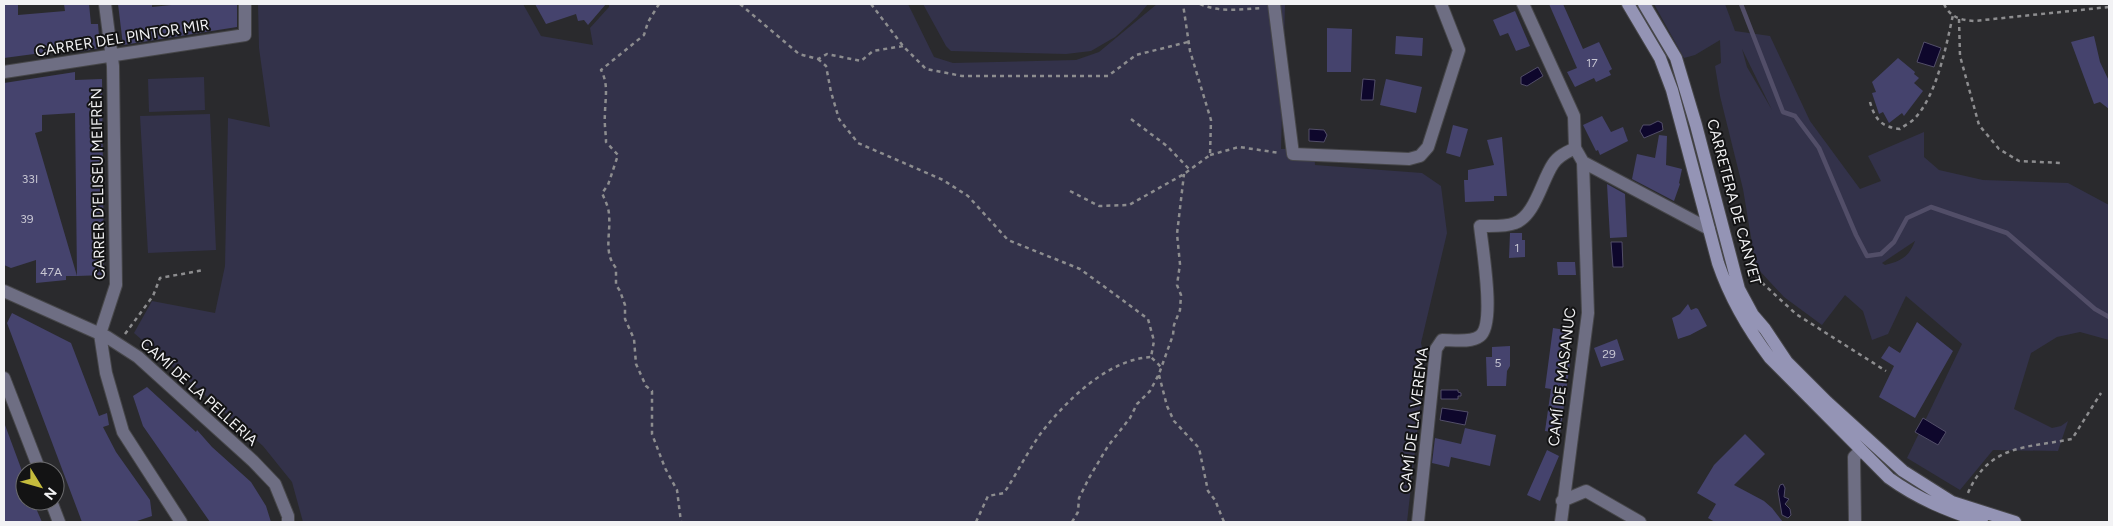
<svg xmlns="http://www.w3.org/2000/svg" width="2113" height="526" font-family="Figtree,sans-serif">
  <rect width="100%" height="100%" fill="#2a2a2d"/>
  <path fill="#33324a" fill-rule="evenodd" d="M258,4H523L541,36L593,45L590,28L609,7V4H908L934,57L953,63L1076,60L1099,52L1157,4H1285L1281,149H1314L1315,165L1422,173L1441,186L1447,233L1421,343L1425,363L1407,522H303L292,482L263,446L134,333L152,301L215,313L225,266L228,118L270,127L259,48Z
    M923,4H1148L1137,17L1115,37L1091,51L1066,54L951,51L946,46Z
    M1654,4H1725L1735,31L1770,36L1810,121L1860,189L1881,181L1868,156L1924,132V157L1939,170L1983,180L2068,183L2109,205V340L2080,332L2057,337L2031,353L2014,409L2052,428L2061,426L2068,421L2058,451L1993,450L1960,490L1907,458L1962,344L1906,296L1888,334L1872,340L1863,311L1845,295L1822,325L1784,297L1756,267L1743,189L1720,96L1715,66L1721,63L1720,40L1695,55L1684,58ZM1742,49L1772,110L1747,67ZM1915,241C1909,257 1901,261 1885,265L1882,263Z
    M204,77L205,110L149,112L148,79Z
    M210,114L216,250L148,253L140,116Z"/>
  <path fill="#0e072c" stroke="#524e68" d="M1924,42L1941,48L1934,67L1917,62Z
    M1538,67L1543,76L1527,86L1521,84V77Z
    M1363,79L1375,80L1373,100H1361Z
    M1658,121L1662,123L1663,130L1644,138L1640,131L1643,125H1650Z
    M1309,129L1324,130L1327,135L1324,142L1309,141Z
    M1611,242H1622L1623,267H1613Z
    M1441,390H1458V392L1461,393V396H1458V399H1441Z
    M1442,408L1468,412L1465,425L1440,420Z
    M1923,418L1946,432L1938,445L1915,432Z
    M1783,484L1785,488L1784,497L1789,499L1785,504L1790,509L1791,515L1788,518L1782,515L1778,491L1780,485Z"/>
  <g fill="none" stroke-linecap="round" stroke-linejoin="round">
    <path stroke="#524e68" stroke-width="4.5" d="M1741,4L1783,112L1795,116L1819,148L1856,235L1867,256L1881,254L1894,242L1907,218L1931,207L2007,233L2095,309L2109,317"/>
  </g>
  <path fill="#45436d" d="M4,4H18V15L65,11L64,4H89L91,24H98L100,48L79,52V48L4,58Z
    M118,4H152V7L181,4H237V27L123,45Z
    M535,4H606L588,25L584,20L578,21L576,14L546,24Z
    M1549,4H1563L1583,49L1599,42L1612,69L1609,71L1611,75L1596,82L1594,78L1575,87L1567,72L1577,68Z
    M1515,11L1530,46L1516,51L1508,33L1500,36L1493,20Z
    M1327,28L1352,29L1351,72H1327Z
    M1396,36L1423,38L1422,56L1395,54Z
    M2094,36L2100,62L2109,81V109L2100,102L2094,104L2071,42Z
    M1898,58L1915,72L1914,74L1919,78L1914,83L1923,91L1904,116L1902,113L1889,123L1883,112L1879,114L1872,93L1876,92L1872,82Z
    M75,72V80L102,79L104,275L77,276L75,113L42,115V131L35,133L77,276H66V280L36,283V260L11,268L4,265V83Z
    M1386,79L1422,87L1416,113L1380,105Z
    M1602,116L1611,132L1623,127L1628,141L1600,155L1598,150L1596,151L1583,125Z
    M1453,125L1468,129L1460,157L1446,153Z
    M1659,135L1667,136L1666,165L1682,169L1679,183L1680,184L1674,201L1632,179L1637,154L1655,158Z
    M1502,137L1507,196H1494V201L1465,202L1464,180H1468V170L1494,165L1487,140Z
    M1607,184L1625,194L1627,237L1610,238Z
    M1510,233H1522V240H1525V257L1509,258Z
    M1557,262H1575L1576,275H1558Z
    M1688,304L1691,310L1696,308L1698,309L1707,326L1690,335L1678,339L1672,318L1680,314Z
    M12,313L71,343L99,416L107,413L109,425L103,427L116,452L150,500L152,516L134,522H82L7,323Z
    M1917,322L1953,351L1915,418L1879,397L1894,366L1881,358L1889,346L1900,353Z
    M1553,328L1571,331L1567,358L1571,356L1560,433L1545,431L1551,389L1545,388Z
    M1617,339L1624,360L1601,367L1594,348Z
    M1510,346V366L1507,371L1506,386H1487L1486,357H1492V347Z
    M147,387L196,432L197,430L212,447L251,482L266,506L271,522H210L143,426L133,396Z
    M5,425L25,479V506H35L42,522H4Z
    M1465,428L1496,435L1490,466L1451,457L1449,467L1432,463L1435,438L1461,444Z
    M1745,434L1765,454L1734,485L1764,501L1772,508L1783,522H1715L1708,518L1716,504L1697,493L1714,465Z
    M1547,450L1559,456L1540,501L1527,495Z"/>
  <g fill="none" stroke-linecap="round" stroke-linejoin="round">
    <g stroke="#464649" stroke-width="14">
      <path id="street" d="M105,4L113,66L116,285L100,334L106,373L123,432L181,522
        M1274,4L1293,154L1409,159L1420,156L1428,147L1459,50L1441,4
        M1523,4L1574,116L1575,148L1583,162L1588,313L1561,522
        M4,72L245,35V4
        M1583,162L1709,229
        M4,291L107,337L138,357L253,461L275,484L288,516V522
        M4,378L40,471
        M51,501L59,522
        M1562,501L1586,491L1640,522
        M1418,522L1436,349L1442,340C1453,340 1471,343 1480,336C1496,324 1482,247 1480,226C1490,226 1505,227 1515,223C1535,216 1542,180 1553,164C1558,156 1567,152 1575,148
        M1855,522L1854,457L1861,450"/>
    </g>
    <g stroke="#464649" stroke-width="14">
      <path id="secondary" d="M1628,4L1660,58L1672,90L1718,263C1730,298 1748,329 1770,358L1889,478C1918,499 1948,511 1982,522
        M1644,4L1676,58L1696,125L1739,289L1753,315L1765,329L1787,362L1827,402L1903,471L1952,502L2015,522"/>
    </g>
    <path stroke="#8d8d8f" stroke-width="2.5" stroke-dasharray="4 4" stroke-linecap="butt" d="M659,4L648,22L644,35L601,70C609,85 605,98 605,114C604,123 606,133 606,142L618,155L608,185L602,193C605,200 609,208 609,215C611,234 603,252 616,268V285L620,291L625,305V319L634,339L636,364L646,386L652,391V434L665,468L677,490L681,522
      M740,4L799,54L818,59L827,54L861,61L873,51L903,46
      M871,4L903,46L926,69L962,76H1108L1136,55L1188,42
      M1200,4C1220,13 1242,9 1263,8
      M1944,4C1950,17 1960,20 1974,21L2109,7
      M1959,19L1960,56L1979,125L1999,149L2019,161L2061,163
      M818,59L826,66L831,92L839,119L858,143L943,180L968,196L1008,240L1080,269L1113,293L1148,319L1154,341L1151,357L1161,367
      M1870,102C1875,120 1882,127 1900,129C1905,125 1912,122 1916,117C1937,93 1946,47 1953,15
      M1131,119L1167,146L1190,170
      M1210,155L1239,147L1280,153
      M1070,191L1099,206L1129,205L1184,174L1210,155L1211,120L1190,51L1183,4
      M1748,275L1758,279L1796,314L1886,371
      M125,334L153,296L160,278L204,270
      M1159,375L1167,406L1174,421L1199,448L1208,491L1215,500L1224,522
      M1968,493C1989,444 2027,448 2072,439L2101,393
      M976,522L988,496L1004,493C1018,472 1029,448 1045,428C1070,397 1110,359 1151,357
      M1072,522L1078,512L1079,498L1089,478L1108,446L1130,418L1137,404L1150,391L1159,374L1173,335L1174,325L1180,310L1181,295L1177,285L1180,264L1177,234L1184,174"/>
    <use href="#street" stroke="#6e6e83" stroke-width="12"/>
    <use href="#secondary" stroke="#9494b5" stroke-width="12"/>
  </g>
  <g text-anchor="middle" dominant-baseline="central" stroke-width="4" stroke-linejoin="round" paint-order="stroke">
    <g font-size="12" fill="#c7c6d2">
      <text x="1592" y="63">17</text>
      <text x="30" y="179">33I</text>
      <text x="27" y="219">39</text>
      <text x="1517" y="248">1</text>
      <text x="51" y="272">47A</text>
      <text x="1609" y="354">29</text>
      <text x="1498" y="363">5</text>
    </g>
    <g font-size="15" fill="#f2f2f4" stroke="#131314">
      <text transform="translate(122 38) rotate(-9)">CARRER DEL PINTOR MIR</text>
      <text transform="translate(98 184) rotate(-91)">CARRER D'ELISEU MEIFRÈN</text>
      <text transform="translate(1734 202) rotate(75)">CARRETERA DE CANYET</text>
      <text transform="translate(1562 377) rotate(-83)">CAMÍ DE MASANUC</text>
      <text transform="translate(199 392) rotate(42)">CAMÍ DE LA PELLERIA</text>
      <text transform="translate(1414 420) rotate(-83)">CAMÍ DE LA VEREMA</text>
    </g>
  </g>
  <rect width="2113" height="526" fill="none" stroke="#f2f2f4" stroke-width="10"/>
  <g transform="translate(40 486) rotate(127)"><circle r="24" fill="#131314" stroke="#6c6c6e"/>
  <path d="M0-4L9 19L0 12L-9 19Z" fill="#c5bc3d"/>
  <text y="-8" font-size="14" font-weight="bold" text-anchor="middle" fill="#f2f2f4">N</text>
  </g>
</svg>
